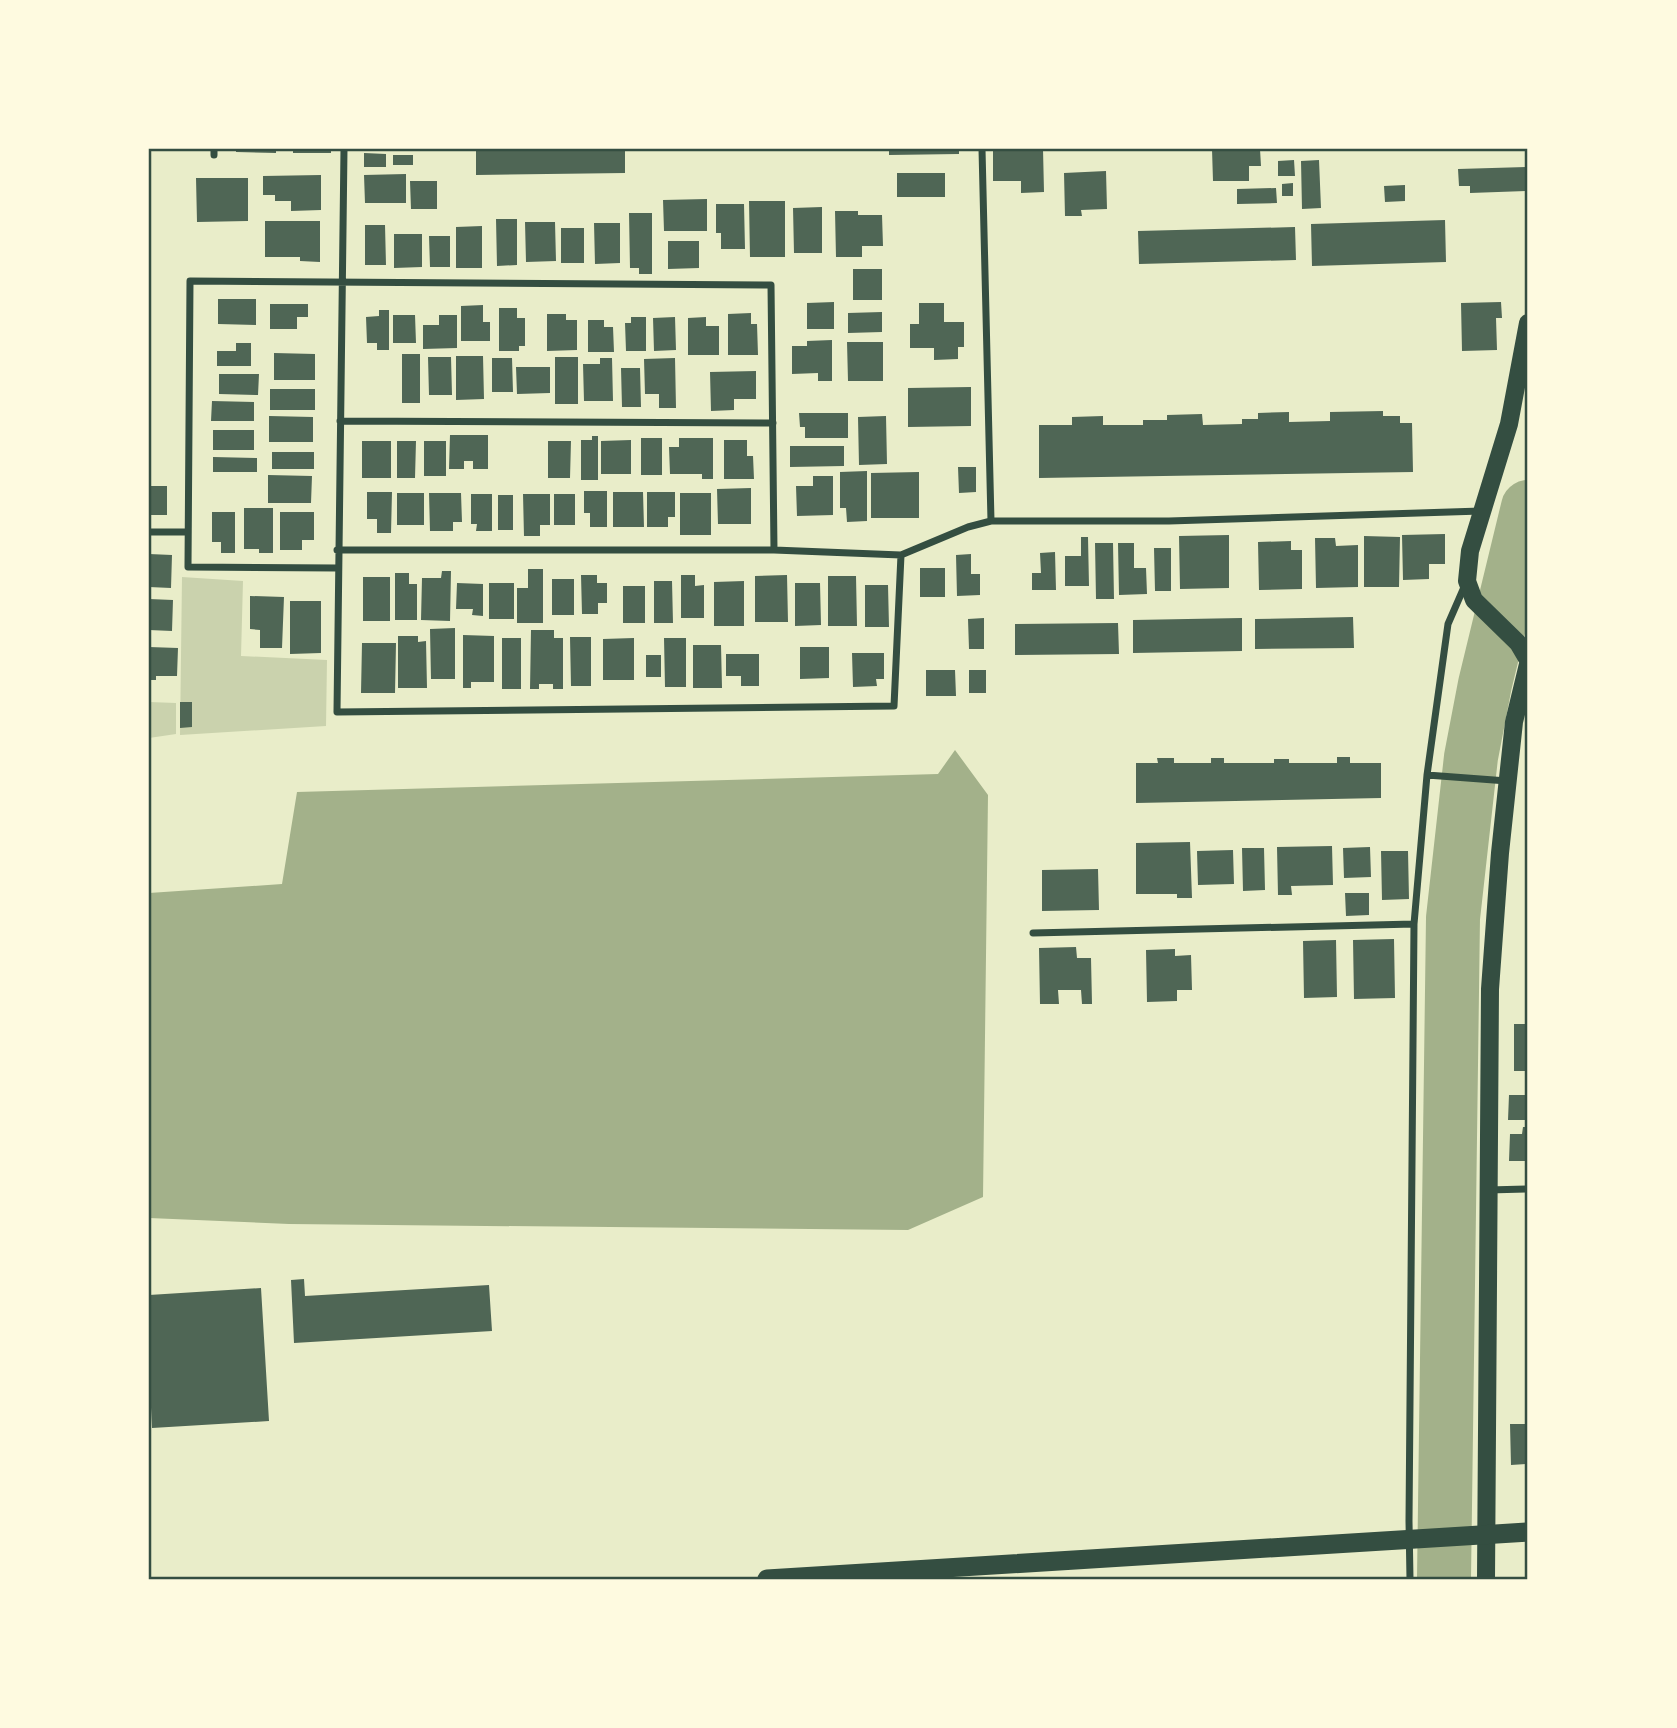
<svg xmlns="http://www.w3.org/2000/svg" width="1677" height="1728" font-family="'Exo 2',sans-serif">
  <rect width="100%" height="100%" fill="#e9edc9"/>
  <path fill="#cad2ad" d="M182,577L243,581L241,656L327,660L326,726L180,735Z
    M149,702L176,703V734L149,738Z"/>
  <path fill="#a3b18a" d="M955,750L988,795L983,1197L908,1230L289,1224L149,1218V893L282,884L297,792L938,774Z"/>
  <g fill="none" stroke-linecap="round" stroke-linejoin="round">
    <path stroke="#a3b18a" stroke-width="54" d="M1444,1579L1453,918L1471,757L1485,684L1528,507"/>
  </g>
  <path fill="#4f6655" d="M236,149H276V153L236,152Z
    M293,149H331V153H293Z
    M476,149H625V173L476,175Z
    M889,149H959V154L889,155Z
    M993,149H1043L1044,192L1021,193V181H993Z
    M1212,149H1260L1261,166H1249V181H1213Z
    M364,153L386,154V167H364Z
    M393,155H413V165H393Z
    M1294,160L1295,176H1278V161Z
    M1319,160L1321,208L1302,209L1301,161Z
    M1526,167L1527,191L1470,193V186H1459L1458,169Z
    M1106,171L1107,209L1081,210L1082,216H1065L1064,173Z
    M897,173H945V197H897Z
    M406,174V203H365L364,175Z
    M321,175V210L291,211V201H275V195H263V176Z
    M196,178H248V221L197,222Z
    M410,181H437V209H411Z
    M1293,183V196H1282V184Z
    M1405,185V201L1385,202L1384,186Z
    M1276,188L1277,203L1237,204V189Z
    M707,199V231H664L663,200Z
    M749,201H785V257H750Z
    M716,204H744L745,249H721V233H716Z
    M822,207V253H794L793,208Z
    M835,211H858V215H882L883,246H862V257H836Z
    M629,213H652V274H639V268H630Z
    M496,219H517V265L497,266Z
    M1445,220L1446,262L1312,266L1311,224Z
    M265,221H320V262L300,261V257H265Z
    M525,222H555L556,261L526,262Z
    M594,223H620V263L595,264Z
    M365,225H385L386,265H365Z
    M482,226V268H456V227Z
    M1295,227L1296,260L1139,264L1138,231Z
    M561,228H584V263H561Z
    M394,234H422V267L394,268Z
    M429,236H450V267H430Z
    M668,241H699V268L668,269Z
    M853,269H882V300H853Z
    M218,299H256V325L218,324Z
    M834,302V329H807V303Z
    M1501,302L1502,318H1496L1497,350L1462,351L1461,303Z
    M919,303H944V322H964V347H958V359L934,360V348H910V324H919Z
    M270,304H308V317H297V329H270Z
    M483,305V322H490V341H461V306Z
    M499,308H517V318H525V346H519V351H499Z
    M379,310H389V350H377V343H367L366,317L379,316Z
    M882,312V332L848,333V313Z
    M751,313V324H757L758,355H728V314Z
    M547,314H566V320H577V350L547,351Z
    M393,315H415L416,343H393Z
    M439,315H457V348L423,349V325H439Z
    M631,317H646V351H626L625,323H631Z
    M675,317L676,350L654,351L653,318Z
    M706,317V326H719V355H688V318Z
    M588,320H604V327H613L614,352H588Z
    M832,340V381H818V373L792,374V346H807V341Z
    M847,342H883V381H848Z
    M236,343H251V366H217V351H236Z
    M274,353L315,354V380H274Z
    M402,354H420V403H402Z
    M456,356H483L484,399L456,400Z
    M428,357H451L452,395H429Z
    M555,357H578V404H555Z
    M492,358H512L513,392H492Z
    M600,358H612L613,401H584L583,364H600Z
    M675,358L676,408H659V394H645L644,359Z
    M516,367H550V393L517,394Z
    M621,368H640L641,407H622Z
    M756,371V399H734V410L711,411L710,372Z
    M219,374H259L258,395L219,394Z
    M971,387V426L908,427V388Z
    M270,389H315V410H270Z
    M212,401L254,402V421H211Z
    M1383,411V416H1400V423H1412L1413,472L1039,478V425H1072V417L1103,416V425H1143V420H1167V415L1202,414L1203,425L1242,424V419H1258V413L1289,412V422L1330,421V412Z
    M799,413H848V438H805V427H800Z
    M269,416L313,417V442H269Z
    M886,416L887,464L859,465L858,417Z
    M213,430H254V450H213Z
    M450,435H488V469H473V461H464V469H449Z
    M592,436H598V480H581V440H592Z
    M641,438H662V475H641Z
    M679,438H713V479H702V474H670L669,447H679Z
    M631,440V474H601V441Z
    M724,440H747V456H753L754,479H724Z
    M362,441H391V478H362Z
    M397,441H416L415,478H397Z
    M424,441H446V476H424Z
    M548,441H571L570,478H548Z
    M790,446H844V466L790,467Z
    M272,452H314V469H272Z
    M213,457L257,458V472H213Z
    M958,467H976V492L959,493Z
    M867,471V521L847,522L846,508H840V472Z
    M919,472V518H871V473Z
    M268,475L312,476L311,503H268Z
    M813,476H833V515L797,516L796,486H813Z
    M149,486H167V515H149Z
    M751,488V524H718L717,489Z
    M584,491H607V527H590V513H584Z
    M367,492H392L391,533H377V519H367Z
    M613,492H643L644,527H613Z
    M647,492H675V517H668V527H647Z
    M397,493H424V525H397Z
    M429,493H461L462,522H453V531H430Z
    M680,493H711V535H680Z
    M471,494H492V531H476L477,524H471Z
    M523,494H550V525H540V536H524Z
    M554,494H575V525H554Z
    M498,495H513V530H498Z
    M244,508H273V553H259V549H244Z
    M212,512H235V553H221V542H212Z
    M280,512H314V540H302V550H280Z
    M1445,534V564H1429V579L1403,580L1402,535Z
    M1229,535V588L1180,589L1179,536Z
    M1364,536L1400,537L1399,587H1364Z
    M1081,537H1088L1089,586H1065V556H1081Z
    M1315,538H1335L1336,546L1358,545V587L1316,588Z
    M1291,541V550H1302V589L1259,590L1258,542Z
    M1095,543H1113L1114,599H1096Z
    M1118,543H1134V568H1146L1147,594L1119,595Z
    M1154,548H1171V591H1155Z
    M1055,552L1056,590H1032V573H1041L1040,553Z
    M149,554L172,555L171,588L149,587Z
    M971,554V574H980V595L957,596L956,555Z
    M920,568H945V597H920Z
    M528,569H543V623H517V588H528Z
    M442,571H451L450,621L421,620L422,578H441Z
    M395,573H409V584H417V620H395Z
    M581,575H597V583H607V603H598V614H582Z
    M681,575H695V586L704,585V618H681Z
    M787,575L788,622H755V576Z
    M828,576H856L857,626H828Z
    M363,577H390V621H363Z
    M552,579H574V615H552Z
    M654,581H672L673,623H654Z
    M744,581V626H714V582Z
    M457,583L483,584V616L472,615L473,609H456Z
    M489,583H514V619H489Z
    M795,583H820L821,625L795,626Z
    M865,585H888L889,627H865Z
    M623,586H645V623H623Z
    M250,596L284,597L282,648H260V630L250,629Z
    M149,599L173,600L172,631L149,630Z
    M290,601H321V653L290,654Z
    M1353,617L1354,648L1255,649V619Z
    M984,618V649H969L968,619Z
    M1242,618V651L1133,653V620Z
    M1118,623L1119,654L1015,655V624Z
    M455,628V679H431L430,629Z
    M531,630H554V638H563V689H553V684H539V689H530Z
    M463,635L494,636V682H471V688H463Z
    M398,636H418V642L426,641L427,688H398Z
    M570,637H591V686H571Z
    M502,638H521V689H502Z
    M634,638V680H603V639Z
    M664,638H686V687H665Z
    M362,643H396L395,693H361Z
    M693,645H721L722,688H693Z
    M149,647L178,648L177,676H156V680H149Z
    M800,647H829V678L800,679Z
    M852,653H884V679H876L877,686L853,687Z
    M726,654H759V686H741V676H726Z
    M646,655H661V677H646Z
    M926,670H955L956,696H926Z
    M969,670H986V693H969Z
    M180,702H192V727L180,728Z
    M1337,757H1350V763H1381V798L1136,803V763H1158L1157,758H1174V763H1211V758H1224V763H1274V759H1289V763H1337Z
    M1190,842L1192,898H1177V894H1136V843Z
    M1332,846L1333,885L1291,886L1292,895H1278L1277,847Z
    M1370,847L1371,877L1344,878L1343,848Z
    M1242,848H1264L1265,890L1243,891Z
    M1233,850L1234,884L1198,885L1197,851Z
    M1381,851H1408L1409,899L1382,900Z
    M1098,869L1099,910L1042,911V870Z
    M1345,893H1369V915L1346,916Z
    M1394,939L1395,998L1354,999L1353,940Z
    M1336,940L1337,997L1304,998L1303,941Z
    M1076,947L1077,958H1091L1092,1004H1082L1081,990H1058L1059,1004H1040L1039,948Z
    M1175,949V956L1191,955L1192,990H1177V1001L1147,1002L1146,950Z
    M1514,1024H1528V1071H1514Z
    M1509,1095H1528V1120H1508Z
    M1523,1127H1528V1161H1509L1510,1134H1522Z
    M304,1279L305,1296L489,1285L492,1331L294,1343L291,1280Z
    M261,1288L269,1421L152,1428L149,1367V1295Z
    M1510,1424H1528V1464L1511,1465Z"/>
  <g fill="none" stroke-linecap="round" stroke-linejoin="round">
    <path stroke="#344e41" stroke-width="7" d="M344,149L337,712L894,706L901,555
      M982,149L991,521
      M214,155V149
      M340,421L773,423
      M149,532H188
      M337,550H774L901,555L968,527L991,521H1169L1481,511
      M337,568L188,567L190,281L771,285L774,550
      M1427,775L1507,781
      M1033,933L1414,924
      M1488,1190L1528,1189
      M1410,1579L1409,1521L1414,924L1427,775L1448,624L1465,585"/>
    <path stroke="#344e41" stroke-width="18" d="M1528,323L1509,424L1470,551L1467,581L1474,600L1518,643L1528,660
      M1486,1579L1490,989L1500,853L1514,722L1528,664"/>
    <path stroke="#344e41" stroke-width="19" d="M767,1579L1528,1532"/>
  </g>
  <rect width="1677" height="1728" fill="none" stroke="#fefae0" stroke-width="301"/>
  <rect x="150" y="150" width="1376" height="1428" fill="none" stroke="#344e41" stroke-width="2.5"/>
</svg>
